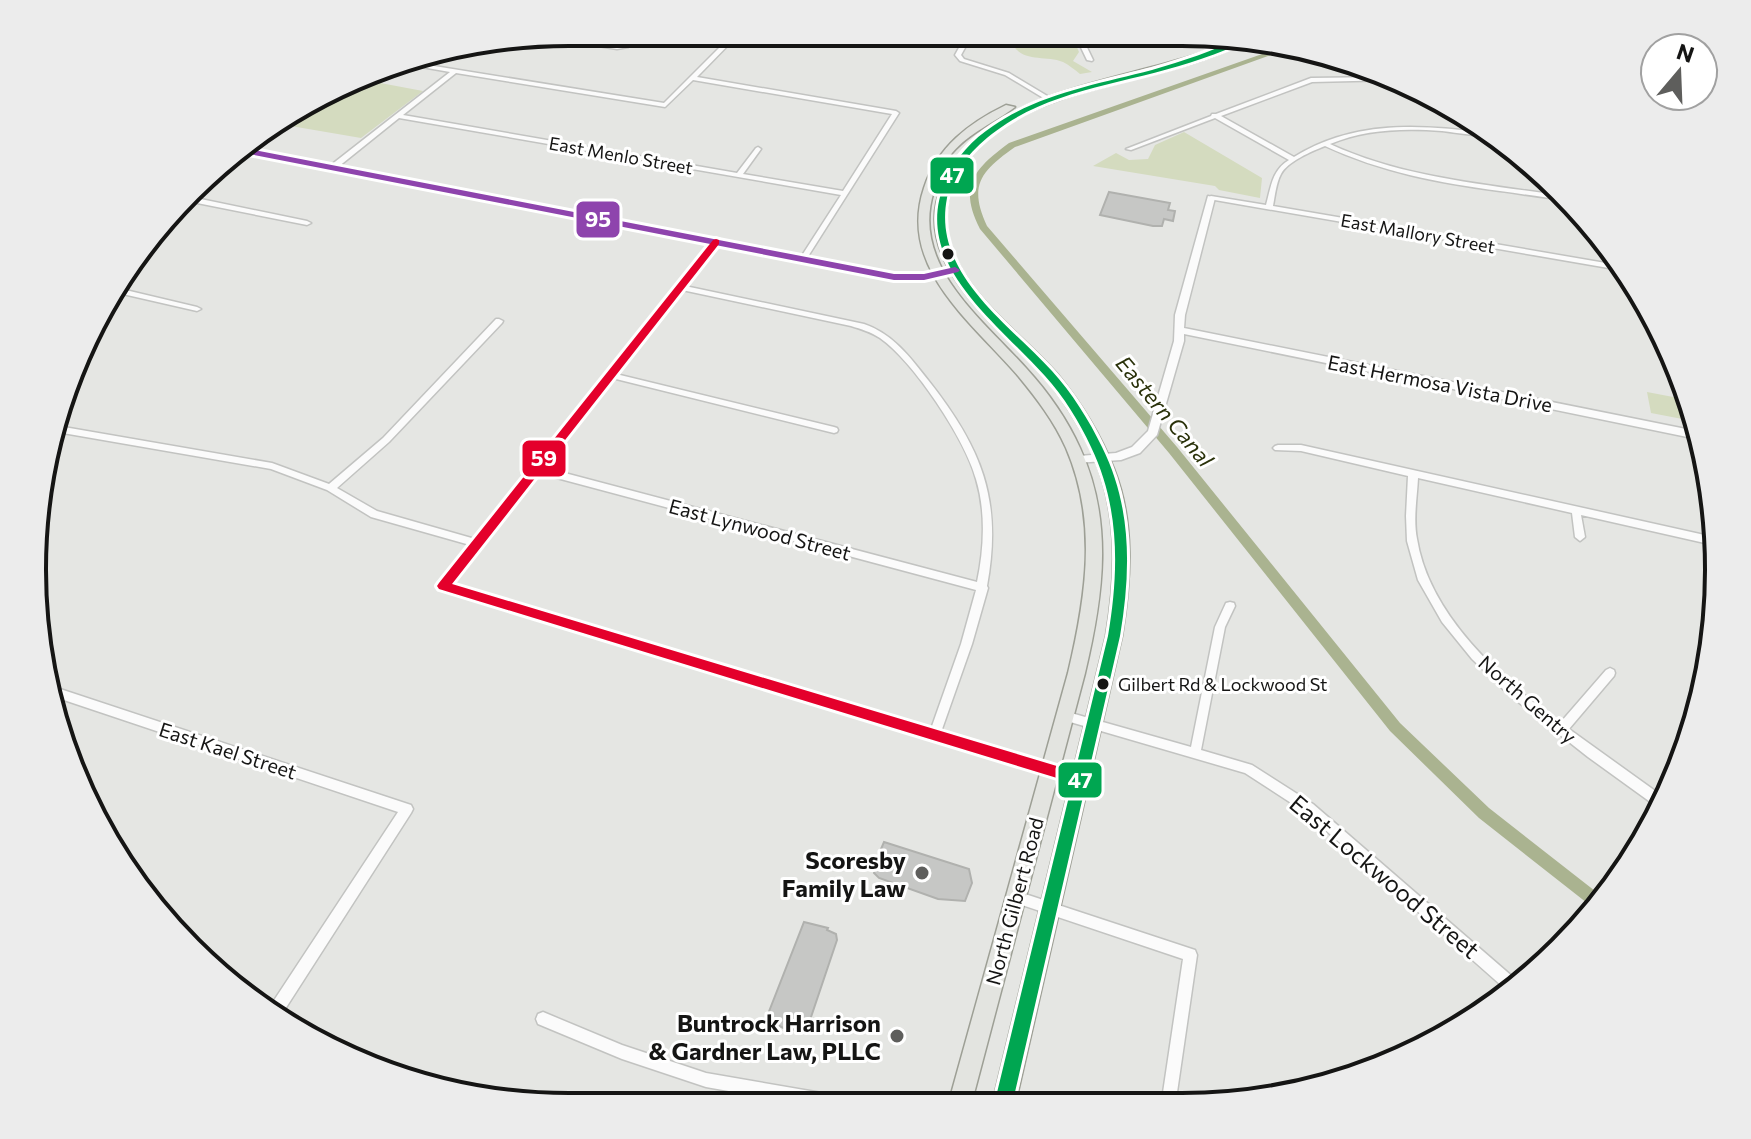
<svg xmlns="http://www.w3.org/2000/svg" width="1751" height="1139" font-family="Commissioner,sans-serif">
  <rect width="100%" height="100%" fill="#e5e6e3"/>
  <path fill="#d4dbbf" d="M1027,35L1072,36L1079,52L1073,61L1092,72L1080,74C1075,70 1069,65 1063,62C1046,55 1024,63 1013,45L1018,38Z
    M359,79L423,91L361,138L285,125L289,122L280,120Z
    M1184,132L1262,178L1260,198L1219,190L1215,186L1093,166L1116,153L1129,160L1148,159L1155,145Z
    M1647,392L1689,400L1698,422L1651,413Z"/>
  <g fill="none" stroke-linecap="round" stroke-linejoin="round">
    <path fill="#aab390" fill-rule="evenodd" d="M1292,49L1300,51L1268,56L1015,147C981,171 968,185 987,226L1177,447L1400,723L1489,808L1604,898L1596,910L1479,818L1390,731L1169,453L980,229C958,186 974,169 1009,143L1265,53Z"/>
  </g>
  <path fill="#c6c7c5" stroke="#b0b1ae" stroke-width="2" d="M1109,192L1170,203L1168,210L1175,211L1173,221L1164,219L1162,226H1153L1100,215Z
    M884,842L969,869L972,883L965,901L938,899L879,878L874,873L877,864L875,863Z
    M804,922L828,928L827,930L836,934L837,940L811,1017L800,1032L790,1028L789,1031L770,1021L771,1016L768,1014Z"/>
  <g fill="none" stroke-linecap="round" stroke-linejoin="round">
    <g stroke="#c2c3c1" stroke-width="3">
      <path id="minor" d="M638,32L644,33L628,47L617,49L542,37L550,35L617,45L624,44Z
        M734,33H740L697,77L896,111L899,113L807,258L894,275H924L955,268L959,270L958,272L924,279H894L718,245L685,286L864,324C893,334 910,357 928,380C981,447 1003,499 987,586L988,588L972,644L941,732L1080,774L1084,775L1086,779L1084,783L1080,784L439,589L438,586L439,583L470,545L371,517L327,490L271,469L57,432L58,426L272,463L329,484L383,438L496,319H499L503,321L502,323L389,442L337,488L377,511L475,539L711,244L240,152L243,148L331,165L450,72L393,62L397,60L664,103ZM456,73L665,107L693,80L892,114L843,191L743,174L761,149L758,147L756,148L737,173L403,115ZM399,118L841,195L801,257L338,167ZM682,290L851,326C861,329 871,332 880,338C914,362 965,439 976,479C986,512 984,549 977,582L542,467L612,378L834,433L837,432L838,430L837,428L834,427L616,374ZM538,473L976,590L961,644L931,729L450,584L481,547Z
        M743,33H760L777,37L774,39Z
        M966,35H972L961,55L964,59L1009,73L1054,100V102H1050L1005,75L960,61L955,55Z
        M1075,35H1081L1093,60L1092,61L1087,60Z
        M1386,77L1395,80L1312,82L1221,116L1294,157C1353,120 1421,124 1487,133L1492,136C1476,136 1459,133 1442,131C1405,128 1365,129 1330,144C1404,178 1484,184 1564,196L1568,200C1546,198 1523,194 1500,191C1439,183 1381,172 1325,146C1312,151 1287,162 1281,174C1276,183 1275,196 1273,206L1623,266L1626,271L1209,199V197L1211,196L1266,205C1271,187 1272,170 1289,160L1215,118L1131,150L1126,149L1211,116L1212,114H1216L1311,78Z
        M191,197L307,221L311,223L307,225L187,201Z
        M117,288L197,307L201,309L197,311L114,292Z
        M1278,445H1301L1718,538V546L1581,515L1585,537L1580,541L1575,537L1572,513L1418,478C1417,498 1413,519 1417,539C1429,615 1501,679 1560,723L1606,670L1610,668L1614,670L1615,673L1614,676L1569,729L1665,798L1660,809L1588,757L1508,694L1472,659L1442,622L1418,580L1407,541L1406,516L1408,476L1301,451L1275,450L1273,448L1275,446Z
        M1230,602L1234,603L1235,606L1225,627L1201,750L1252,765L1313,804L1521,984L1511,994L1305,812L1245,773L1060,719L1058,716L1060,713L1064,711L1191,747L1215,627L1226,603Z
        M48,685L411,805L413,809L411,813L280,1017L269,1008L398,812L49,695Z
        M1016,891L1195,950L1197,955L1175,1106H1161L1183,959L1016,903L1012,901L1010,897L1012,893Z
        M543,1012L622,1045L706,1073L845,1097L850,1099L852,1104H803L706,1087L622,1059L538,1024L536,1019L538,1014Z"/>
    </g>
    <g stroke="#c2c3c1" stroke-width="3">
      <path id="tertiary" d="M1208,196L1215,198L1185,315L1184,328L1701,432L1702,440L1184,334V341L1157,435L1140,453L1121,460L1075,463L1074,460L1075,457L1079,456L1116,453L1132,447L1148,431L1174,341L1175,315Z"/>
    </g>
    <g stroke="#9d9f95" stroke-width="3">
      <path id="primary" d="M1241,37H1251C1238,47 1219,54 1202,60C1124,87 979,97 950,192C926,270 1015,325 1058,375C1081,403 1101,436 1114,469C1135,522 1131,580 1122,636L1015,1105H992L1106,636C1117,571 1118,507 1090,447C1078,423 1064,400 1047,380C1004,330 907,263 942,186C953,161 969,141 991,126C1059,78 1163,74 1241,37Z
        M1006,105L1015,107C994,123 970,132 952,153C943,165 938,177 934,191C910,265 982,319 1026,368C1048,392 1067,419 1080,448C1114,522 1103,597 1085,673L971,1105H948L1068,673C1086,597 1098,522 1066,448C1054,421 1037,399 1019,377C973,323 897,268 924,188C937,147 969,123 1006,105Z"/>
    </g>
    <use href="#minor" fill="#fbfbfb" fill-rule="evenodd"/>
    <use href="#tertiary" fill="#fbfbfb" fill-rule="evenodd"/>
    <use href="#primary" fill="#e3e4e0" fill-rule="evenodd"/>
    <g stroke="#fff" stroke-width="6">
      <path id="bus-1" d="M1242,37H1250C1236,47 1218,53 1201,59C1134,83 1054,87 996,131C974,147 953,170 947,198C932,273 1008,323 1052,371C1072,393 1089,420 1102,447C1132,507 1131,571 1120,636L1012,1105H994L1108,636C1119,571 1120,507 1091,447C1079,421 1064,397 1045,376C997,322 909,262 946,180C955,158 973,139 993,126C1039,94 1098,84 1152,70C1183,61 1213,51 1242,37Z"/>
    </g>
    <g stroke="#fff" stroke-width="6">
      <path id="bus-2" d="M244,148L894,274H924L955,267L960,270L958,272L924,280H894L239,152Z"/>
    </g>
    <g stroke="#fff" stroke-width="6">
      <path id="bus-3" d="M716,239L719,240V244L452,584L1080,773L1085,774L1087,779L1085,784L1080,785L439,589L437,586L439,583L713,240Z"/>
    </g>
    <use href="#bus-1" fill="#00a651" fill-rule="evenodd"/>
    <use href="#bus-2" fill="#8e44ad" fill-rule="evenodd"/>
    <use href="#bus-3" fill="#e4002b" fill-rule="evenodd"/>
  </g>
  <g fill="#151514" stroke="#fff" stroke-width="3">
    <circle cx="948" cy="254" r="7"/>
    <circle cx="1103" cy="684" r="7"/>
  </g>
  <g fill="#5e5e5c" stroke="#fff" stroke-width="3">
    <circle cx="922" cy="873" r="8"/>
    <circle cx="897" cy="1036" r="8"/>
  </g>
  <g text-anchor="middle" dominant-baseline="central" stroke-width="6" stroke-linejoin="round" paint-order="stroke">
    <g font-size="18" fill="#151514" stroke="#fff">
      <text transform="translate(621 155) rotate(10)">East Menlo Street</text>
      <text transform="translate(1418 233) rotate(10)">East Mallory Street</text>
    </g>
    <g font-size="18" fill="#151514" stroke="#fff" text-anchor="start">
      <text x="1118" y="684">Gilbert Rd &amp; Lockwood St</text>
    </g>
    <g font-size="20" fill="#151514" stroke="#fff">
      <text transform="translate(1440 383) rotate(11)">East Hermosa Vista Drive</text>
      <text transform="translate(760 529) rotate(15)">East Lynwood Street</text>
      <text transform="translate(1528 699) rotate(41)">North Gentry</text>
      <text transform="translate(228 750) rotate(18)">East Kael Street</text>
      <text transform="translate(1014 901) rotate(-75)">North Gilbert Road</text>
    </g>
    <g font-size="22" font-style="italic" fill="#2a320a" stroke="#fff">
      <text transform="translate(1165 411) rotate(50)">Eastern Canal</text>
    </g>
    <g font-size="24" font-weight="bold" fill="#151514" stroke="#fff" text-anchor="end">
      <text x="906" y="859">Scoresby<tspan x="906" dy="28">Family Law</tspan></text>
      <text x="881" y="1022">Buntrock Harrison<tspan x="881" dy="28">&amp; Gardner Law, PLLC</tspan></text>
    </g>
    <g font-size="24" fill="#151514" stroke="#fff">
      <text transform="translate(1385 876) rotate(40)">East Lockwood Street</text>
    </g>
  </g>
  <path d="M0 0H1751V1139H0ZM569 46H1182A523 523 0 0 1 1705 569V570A523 523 0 0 1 1182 1093H569A523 523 0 0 1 46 570V569A523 523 0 0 1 569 46Z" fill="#ececec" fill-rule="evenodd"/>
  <path fill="none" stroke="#151514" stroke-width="4" d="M569 46H1182A523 523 0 0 1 1705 569V570A523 523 0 0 1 1182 1093H569A523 523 0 0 1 46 570V569A523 523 0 0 1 569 46Z"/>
  <g stroke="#fff" stroke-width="3">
    <rect x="929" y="156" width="46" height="39" rx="8" fill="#00a651"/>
    <rect x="575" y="200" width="46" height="39" rx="8" fill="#8e44ad"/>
    <rect x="521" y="439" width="46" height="39" rx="8" fill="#e4002b"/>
    <rect x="1057" y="761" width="46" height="38" rx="8" fill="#00a651"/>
  </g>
  <g font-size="22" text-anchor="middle" font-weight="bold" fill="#fff">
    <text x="952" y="183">47</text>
    <text x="598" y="227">95</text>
    <text x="544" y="466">59</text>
    <text x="1080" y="788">47</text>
  </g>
  <g transform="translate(1679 72) rotate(19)"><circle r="38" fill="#ffffff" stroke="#a1a1a1" stroke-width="2"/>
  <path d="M0-6L14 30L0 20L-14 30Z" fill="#5e5e5c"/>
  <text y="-12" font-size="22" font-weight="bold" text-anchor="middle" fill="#151514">N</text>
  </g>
</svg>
